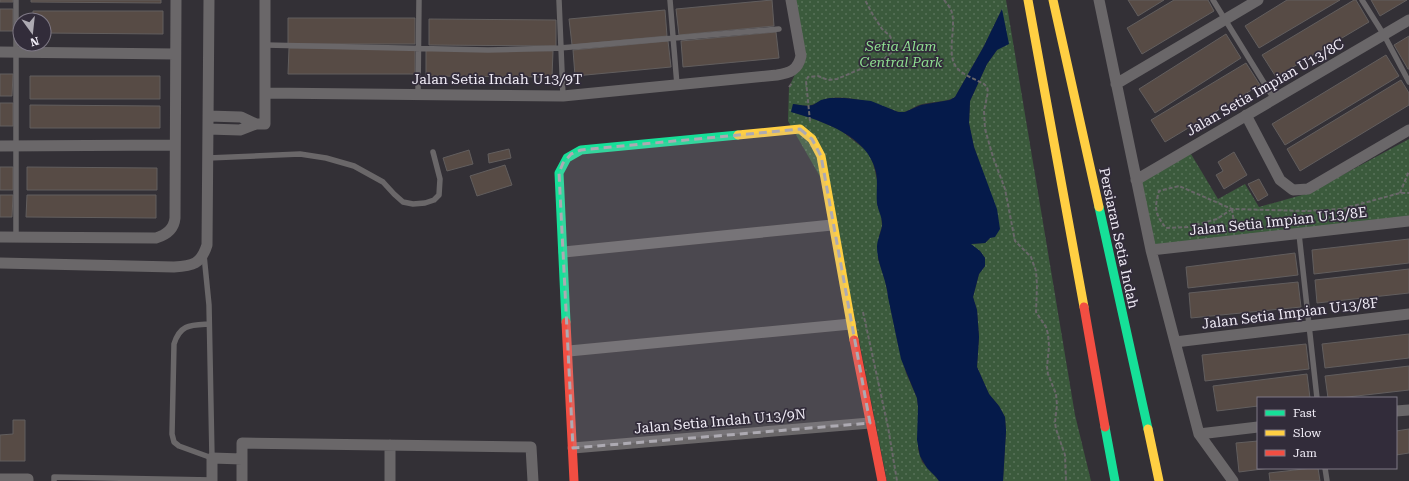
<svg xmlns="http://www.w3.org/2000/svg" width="1409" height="481" font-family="'Roboto Serif',serif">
  <defs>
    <pattern id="green-dots" width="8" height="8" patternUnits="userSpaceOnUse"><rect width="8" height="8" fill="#3b5a3c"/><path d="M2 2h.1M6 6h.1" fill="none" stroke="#587259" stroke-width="1.8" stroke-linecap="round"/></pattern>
  </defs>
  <rect width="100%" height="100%" fill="#333036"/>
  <path fill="url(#green-dots)" d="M793,0H1006L1075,415L1091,481H1003L1006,431L1005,417L999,406L989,394L977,367L979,337L977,310L973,297L979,274L985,266V258L980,251L970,244L985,243L990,238L986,181L974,147L969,123L970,101L987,64L997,50L1002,9L984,46L955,97C945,103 931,101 919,105C913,107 907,113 900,112C896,112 892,109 888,108C869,102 851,96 831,98C824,98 820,102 814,104C807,107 800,105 793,104L792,112L812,118L840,130L867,151L873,163L878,184L877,204L881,214L882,226L879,236L878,259L885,280L898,344L906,373L917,398L918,407V449L920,456L922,462L936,477L939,481H887L830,194L788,121L789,87L797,70Z
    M1409,139V222L1151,250L1136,180L1188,149L1218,199L1245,184L1259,207L1309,193Z"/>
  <path fill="#051a4a" d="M1002,9L1009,44L997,50L987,64L970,101L969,123L974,147L997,209L1000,229L995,237L990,238L985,243L971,244L980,251L985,258V266L979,274L973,297L977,310L979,337L977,367L989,394L999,406L1005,417L1006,431L1003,481H939L936,477L927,468L920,456L917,440L918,407L917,398L901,359L888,297C887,280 877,264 877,247C877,240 881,233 882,226C883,218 878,211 877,203C876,193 878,183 876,172C868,136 823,121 791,112L793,104L807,106L813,105L821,100L830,98H844L871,101L898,112H905L921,105L950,100L955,97L984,46Z"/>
  <path fill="#574b45" stroke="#625e5e" d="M0,0H13V2H0Z
    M31,0H161V3L31,2Z
    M772,0L774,26L679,35L676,9Z
    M1128,0H1164L1138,16Z
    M1174,0H1208L1214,11L1142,54L1127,28Z
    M1287,0H1340L1259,48L1245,26Z
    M1354,0H1356L1369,22L1276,77L1262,55Z
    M1371,0H1407L1380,16Z
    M0,9H13V31H0Z
    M665,10L667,36L572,45L569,19Z
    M33,11H163V34L44,33V20H33Z
    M288,18H415V44H288Z
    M429,19L556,20V46L429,45Z
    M776,32L779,58L683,67L681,41Z
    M1226,34L1241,58L1155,113L1139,89Z
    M1409,36V69H1408L1394,45Z
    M668,41L671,67L575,76L573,50Z
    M289,48L415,49V74H288Z
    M426,50L553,51L552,77L426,76Z
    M1386,55L1399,76L1285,145L1272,124Z
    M1246,63L1260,85L1165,142L1151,120Z
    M0,74H13L12,96H0Z
    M30,76H160V99H30Z
    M1401,80L1409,93V105L1300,171L1287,149Z
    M0,103H13V126H0Z
    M30,105L160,106V128H30Z
    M509,149L511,158L489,163L488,154Z
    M469,150L473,164L447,171L443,158Z
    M1234,152L1247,175L1224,189L1216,175L1223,171L1218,162Z
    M505,165L512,185L477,196L470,176Z
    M0,167H13V190H0Z
    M27,167L157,168V190H27Z
    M1259,179L1268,195L1258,201L1248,184Z
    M0,195H13L12,217H0Z
    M27,195H156V218L26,217Z
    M1409,239V263L1314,274L1312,250Z
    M1295,253L1298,275L1188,288L1186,267Z
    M1409,269V293L1317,303L1315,280Z
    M1298,282L1301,307L1191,318L1189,293Z
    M1409,334V358L1325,368L1322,344Z
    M1306,344L1309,369L1205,381L1202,355Z
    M1409,366V390L1339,398H1328L1325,376Z
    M1307,374L1310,398H1258V406L1217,411L1213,386Z
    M13,420H25V461H0V435L13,434Z
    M1409,429V453L1396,455V431Z
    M1258,441V468H1270L1239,472L1236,443Z
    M1312,468H1318L1320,481H1270L1269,473Z"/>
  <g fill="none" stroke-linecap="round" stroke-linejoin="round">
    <path stroke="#696769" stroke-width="2" stroke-dasharray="4 2" stroke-linecap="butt" d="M944,0C947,4 951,8 952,13C956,29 946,56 957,68C963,75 975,79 984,84L987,87L988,92L984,111L985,129L993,157L1005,189L1015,241L1031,257L1036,271L1037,286L1036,312L1046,327L1048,334L1049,346L1047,367L1048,374L1056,394L1057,405L1055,422L1056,429L1065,455L1066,481
      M789,87L793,82
      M810,121L806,81L808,77L818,76L828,80L837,79L884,59L892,52L893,43L890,36L882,29L873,15L865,0
      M1400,193L1409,171
      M1232,209L1217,219L1188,227L1166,228C1155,214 1154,209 1159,191L1179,186L1232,209L1306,211L1342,209L1400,193H1409
      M1232,209L1235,231
      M1342,209L1344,218
      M863,312L888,427L897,481"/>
    <path stroke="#6a6769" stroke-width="5.5" d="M16,0V237
      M559,0L563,96
      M670,0L677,85
      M1213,0L1274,99
      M1362,0L1384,35L1409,82
      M265,45L488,50L560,48L779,29
      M418,95L419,0
      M208,158L300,154L326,158L354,166L383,182L394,194L403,202L413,204L425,203L434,200L439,195L440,179L433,152
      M1299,234L1317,398
      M204,255L209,305L212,458L179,446L174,442L172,434L174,344C180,324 191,325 209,324
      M1325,468L1327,481
      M54,481V477L212,480"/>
    <path stroke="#6a6769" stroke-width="11" d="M1099,0L1151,250L1199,434L1233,481
      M0,52L175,54
      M1116,84L1258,0
      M265,93L563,96L777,75C790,73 798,70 801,56L791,0
      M1246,115L1280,180L1293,190L1308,189L1409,130
      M208,116L241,117L256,124
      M208,129L240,130L256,124H265V0
      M0,146L175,145
      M1136,180L1409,20
      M0,237L156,238C166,235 174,229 175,218L176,0
      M1151,250L1409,221
      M564,252L832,225
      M0,263L174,267C193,266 201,264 207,245L209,0
      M1175,342L1409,314
      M569,351L851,324
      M1396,411L1409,410
      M1199,434L1258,427
      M573,448L870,423
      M0,479H28V481
      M212,481V458L242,459
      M242,481V443L531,447L533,481
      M390,481V445"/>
    <path stroke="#16e098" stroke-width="9" d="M1099,207L1148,429
      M566,322L559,173L567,158L581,150L738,135
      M1105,427L1115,481"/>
    <path stroke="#ffcf43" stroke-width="9" d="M1028,0L1084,307
      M1053,0L1099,207
      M738,135L800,129L812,139L821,156L854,340
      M1148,429L1159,481"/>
    <path stroke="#f24e42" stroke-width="9" d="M1084,307L1105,427
      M566,322L574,481
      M854,340L882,481"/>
  </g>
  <path fill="#adaab2" fill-opacity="0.2" stroke="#adaab2" stroke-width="3" stroke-dasharray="8 5" stroke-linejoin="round" d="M800,129L812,139L821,156L870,423L573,448L559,173L563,163L571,154L581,150Z"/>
  <g text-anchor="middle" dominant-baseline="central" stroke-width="3.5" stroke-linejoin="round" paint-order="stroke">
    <g font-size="14" font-style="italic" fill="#8edd90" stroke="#322c3a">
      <text x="901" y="46">Setia Alam<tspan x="901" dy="16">Central Park</tspan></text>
    </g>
    <g font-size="14" fill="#efebf5" stroke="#322c3a">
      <text x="497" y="79">Jalan Setia Indah U13/9T</text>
      <text transform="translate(1265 87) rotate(-30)">Jalan Setia Impian U13/8C</text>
      <text transform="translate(1278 221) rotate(-6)">Jalan Setia Impian U13/8E</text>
      <text transform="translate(1119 238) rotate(78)">Persiaran Setia Indah</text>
      <text transform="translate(1290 313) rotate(-7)">Jalan Setia Impian U13/8F</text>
      <text transform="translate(720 421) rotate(-5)">Jalan Setia Indah U13/9N</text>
    </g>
  </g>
  <rect x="1257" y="397" width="140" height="72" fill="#322c3a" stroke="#7e7885"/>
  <rect x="1265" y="410" width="20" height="6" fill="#16e098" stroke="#7e7885"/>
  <text x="1293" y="417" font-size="12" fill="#efebf5">Fast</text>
  <rect x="1265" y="430" width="20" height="6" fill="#ffcf43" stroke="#7e7885"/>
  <text x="1293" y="437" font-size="12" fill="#efebf5">Slow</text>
  <rect x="1265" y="450" width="20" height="6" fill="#f24e42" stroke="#7e7885"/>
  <text x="1293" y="457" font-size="12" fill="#efebf5">Jam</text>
  <g transform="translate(32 32) rotate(165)"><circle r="19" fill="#322c3a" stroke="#7e7885"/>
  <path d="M0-3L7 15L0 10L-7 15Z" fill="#adaab2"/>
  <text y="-6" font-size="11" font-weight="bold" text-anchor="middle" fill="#efebf5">N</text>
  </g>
</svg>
